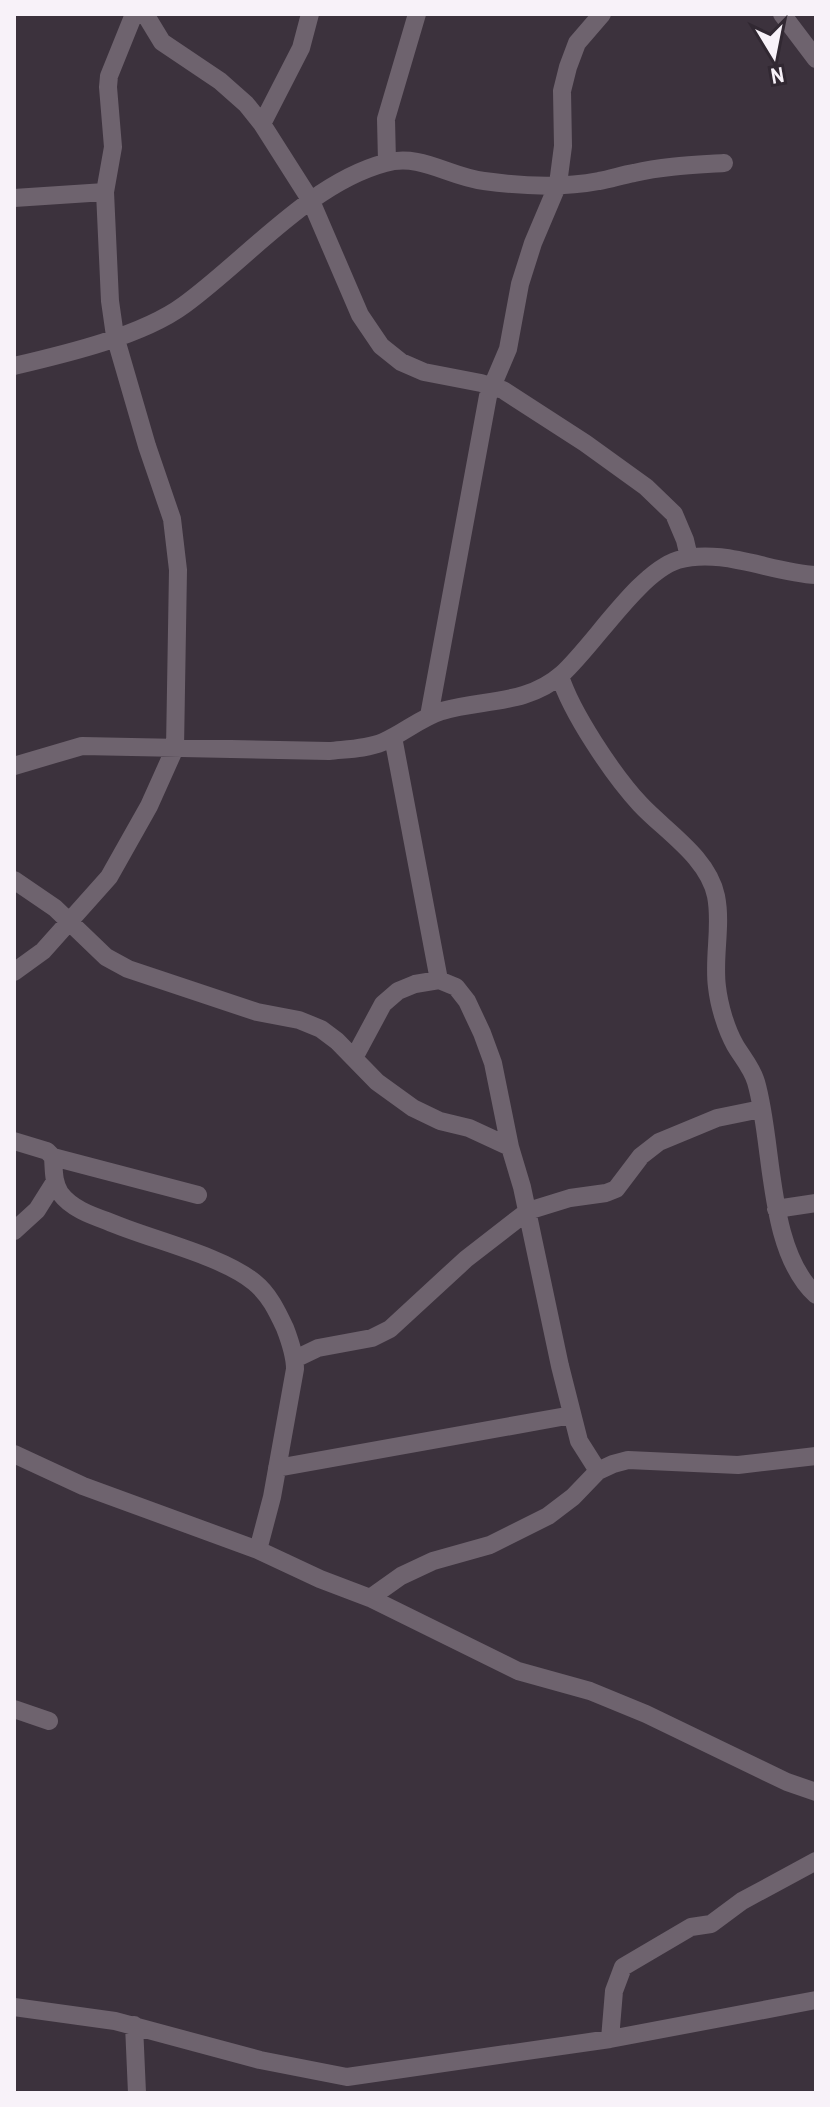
<svg xmlns="http://www.w3.org/2000/svg" width="830" height="2107" font-family="'Archivo Narrow',sans-serif">
  <rect width="100%" height="100%" fill="#3c323d"/>
  <g fill="none" stroke-linecap="round" stroke-linejoin="round">
    <path stroke="#6e636e" stroke-width="18" d="M145,14L162,42L220,81L246,104L262,124L311,201L360,315L381,346L401,362L424,372L481,383L503,390L585,443L646,487L674,514L685,540L689,557
      M782,14L816,59
      M262,124L301,48L310,14
      M387,162L386,119L417,14
      M14,198L105,192
      M14,366C65,354 142,336 184,305C246,260 310,183 385,163C421,153 449,177 484,181C520,186 563,188 599,181C611,179 622,175 634,173C664,166 694,165 724,163
      M560,676C571,712 613,775 640,804C665,831 708,857 716,896C722,926 713,957 717,987C719,1005 726,1029 735,1045C742,1057 752,1068 756,1082C774,1143 766,1249 816,1295
      M429,716L488,396L508,349L520,284L533,243L558,184L563,146L562,91L568,67L577,43L602,14
      M393,737L439,980
      M14,766L82,746L329,751C347,749 366,749 383,742C404,733 420,718 442,711C483,699 527,705 562,674C594,645 639,572 678,560C722,547 772,573 816,575
      M14,880L55,908L106,957L128,969L257,1012L299,1020L321,1029L337,1041L377,1082L413,1108L440,1121L469,1128L510,1147
      M14,972L43,951L109,877L149,806L175,748L178,570L172,519L147,446L115,336L110,301L105,192L113,147L108,87L109,76L134,14
      M354,1058L383,1004L398,991L415,984L439,980L456,987L467,1001L482,1033L493,1063L510,1147L522,1187L560,1366L579,1441L598,1471L573,1497L548,1516L490,1545L433,1561L401,1576L370,1598
      M14,1141L47,1151L53,1157C54,1170 53,1182 60,1193C71,1208 90,1215 107,1221C148,1239 221,1255 254,1282C269,1294 277,1311 285,1328C290,1341 295,1355 295,1369L272,1497L258,1550
      M53,1157L198,1195
      M776,1209L816,1203
      M14,1231L37,1210L54,1183
      M295,1359L318,1348L372,1338L390,1329L466,1259L528,1211L570,1198L606,1193L616,1189L641,1156L659,1142L717,1118L761,1109
      M14,1454L83,1486L258,1550L320,1579L370,1598L518,1671L590,1691L646,1714L787,1782L816,1792
      M277,1468L572,1415
      M598,1471L613,1464L628,1460L738,1465L816,1456
      M14,1709L49,1721
      M14,2007L115,2021L260,2060L347,2077L610,2039L816,2000
      M134,2025L137,2093
      M610,2039L614,1991L623,1967L691,1927L711,1924L742,1901L816,1861"/>
  </g>
  <rect width="830" height="2107" fill="none" stroke="#f8f2f9" stroke-width="32"/>
  <g transform="translate(774 56) rotate(170)" stroke="#312832" stroke-width="6" paint-order="stroke">
  <path d="M0-6L14 30L0 20L-14 30Z" fill="#f8f2f9"/>
  <text y="-12" font-size="22" font-weight="bold" text-anchor="middle" fill="#f8f2f9">N</text>
  </g>
</svg>
